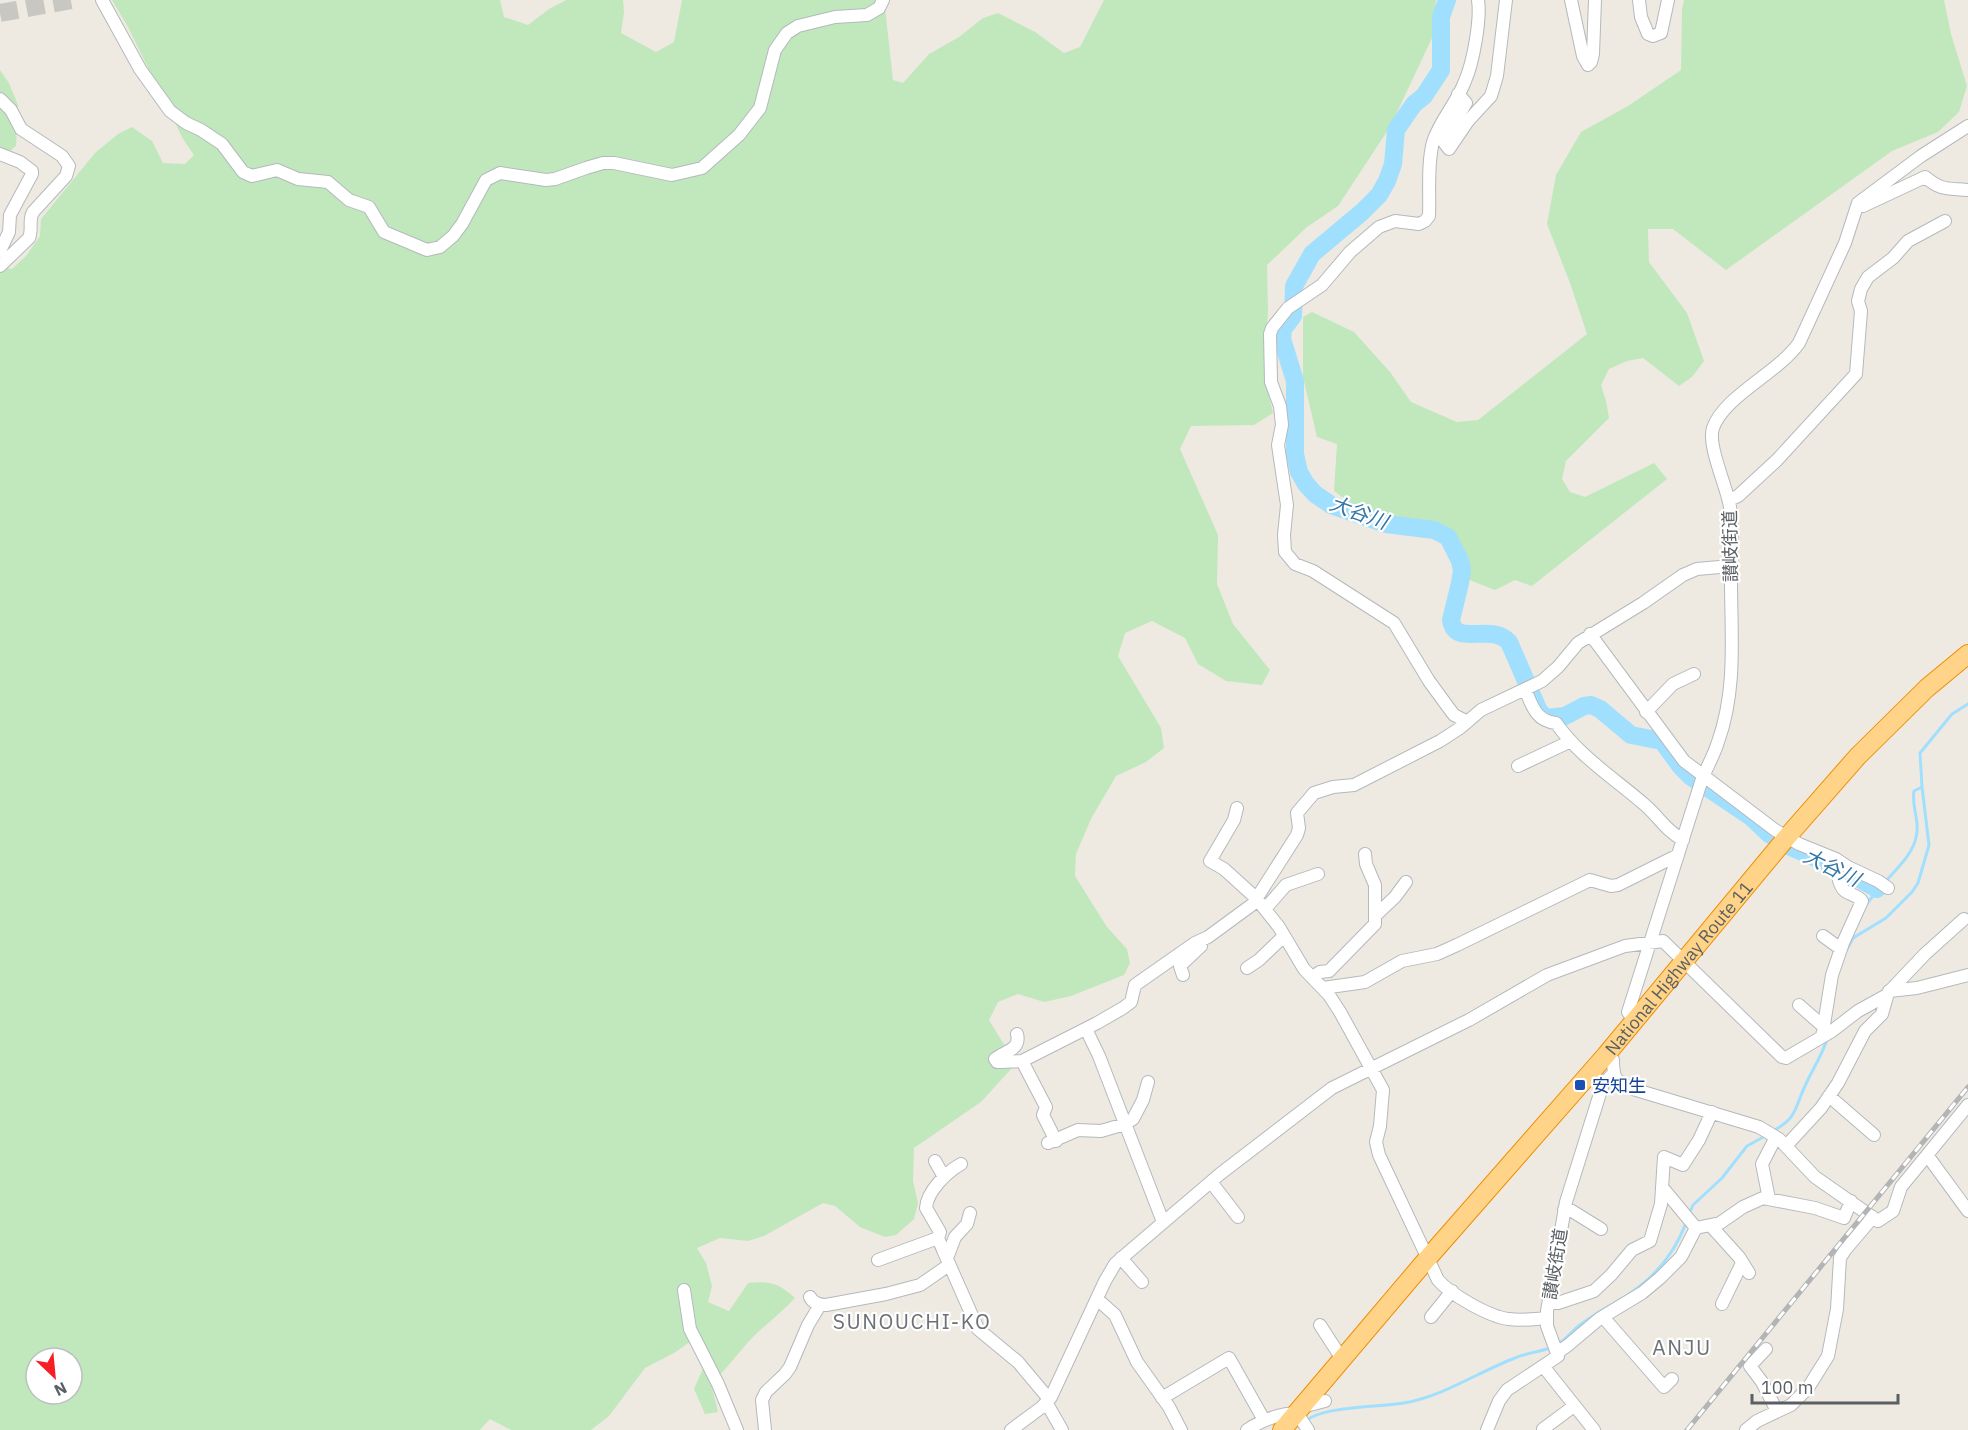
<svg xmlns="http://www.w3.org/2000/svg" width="1968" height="1430" font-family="'IBM Plex Sans','Noto Sans JP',sans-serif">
  <rect width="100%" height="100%" fill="#eeeae1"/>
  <path fill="#c0e8bc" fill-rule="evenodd" d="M112,0H500L504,17L528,25L549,9L566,0H623L624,12L621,33L656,52L674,42L682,0H886L885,8L893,80L903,83L929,54L959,37L983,18L998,13L1035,32L1064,53L1080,47L1104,0H1436L1433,36L1390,127L1338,206L1307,227L1267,265L1268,312L1264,372L1273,413L1254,425L1191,426L1180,449L1218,535L1217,584L1233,624L1270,670L1262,685L1226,681L1198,664L1185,638L1152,621L1125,633L1118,656L1161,728L1164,748L1146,762L1116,776L1091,819L1076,854L1075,876L1107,927L1127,949L1130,963L1124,975L1071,996L1044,1002L1018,994L998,1002L989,1020L1003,1043L1015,1053L1012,1068L981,1102L914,1148L913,1181L918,1203L914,1219L896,1235L885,1237L860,1227L835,1206L823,1203L764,1236L748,1241L720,1238L697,1248L706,1263L712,1286L708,1302L729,1311L748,1283C771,1281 778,1283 795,1298C783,1311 769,1322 756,1334C740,1349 729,1368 711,1383L718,1412L705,1414L694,1389L709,1355L700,1335L674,1353L645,1368L609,1416L591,1430H511L490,1419L480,1430H0V266L12,269L26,256L40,236L41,219L95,153L118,134L132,127L152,141L163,163L185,164L194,155L183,139L128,27ZM36,1358H72V1394H36Z
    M1684,0H1944L1951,34L1967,86L1959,112L1938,132L1892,151L1726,270L1673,229H1648L1649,262L1687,313L1704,361L1692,377L1679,386L1643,358L1627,361L1609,369L1601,385L1606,401L1609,418L1566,461L1562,479L1570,492L1585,497L1654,463L1667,479L1532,586L1515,580L1495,590L1467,579C1462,529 1452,528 1405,522C1398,521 1389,521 1382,519C1364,513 1349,502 1334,491L1337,444L1317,437L1303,377V317L1312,312L1354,332L1390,372L1411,402L1457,422L1478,420L1587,334L1570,283L1547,224L1556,175L1581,132L1628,106L1681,70L1682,10Z
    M0,70L9,83L18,105L16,146L0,159Z"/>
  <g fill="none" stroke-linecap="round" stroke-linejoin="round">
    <path stroke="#a1dfff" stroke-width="3" d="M1886,881C1901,864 1919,849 1917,824C1916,812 1912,804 1914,791L1922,787L1920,753L1952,714L1968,704
      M1865,906L1881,886
      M1846,951L1853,938L1886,918L1912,892L1918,883L1929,845L1922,787
      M1773,1131C1798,1117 1794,1109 1805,1086C1812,1070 1822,1056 1827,1039
      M1689,1214L1693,1205L1722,1178L1747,1146L1767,1135
      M1556,1345C1564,1341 1568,1336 1574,1330C1580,1324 1589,1319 1596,1314C1608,1306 1621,1300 1632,1292C1658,1274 1675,1252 1686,1223
      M1306,1421C1322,1406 1381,1407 1404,1403C1444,1396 1478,1372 1515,1358C1526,1353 1539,1352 1550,1348"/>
    <path stroke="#a1dfff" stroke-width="18" d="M1447,0L1441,17V70L1424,96L1414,104L1396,130L1393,164L1387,181L1379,195L1362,212L1312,254L1294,286L1293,316L1283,329L1282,339L1295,381V454L1299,472L1306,484L1315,494L1331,505L1386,524L1434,530L1448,537L1460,561L1462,570L1460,583L1451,620C1455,648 1491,622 1509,642L1539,711L1546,718L1565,716L1584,706L1591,705L1600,709L1631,735L1662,741L1681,767L1690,776L1751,817L1770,835
      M1786,845L1842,869L1877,889"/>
    <path stroke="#c9c7c2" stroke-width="18" stroke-dasharray="18 9" stroke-linecap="butt" d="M0,13L72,0"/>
    <g stroke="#b4b9bd" stroke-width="14">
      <path id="minor" d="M102,0L140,69L170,111L186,123L201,130L222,144L243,172L252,176L277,170L298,179L328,182L349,200L369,207L384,232L427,250L440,247L453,236L462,224L486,180L500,173L546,180L555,179L586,168L603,163H614L672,175L702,168L739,135L760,108L775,50L787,33L798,26L835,17L867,15L879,8L883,0
        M1571,0L1583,56L1588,65L1591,62L1593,54L1595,0
        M1639,0L1641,17L1648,34L1653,36L1661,33L1668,0
        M1458,94L1466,103L1443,141L1449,149L1468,121L1491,96L1497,76L1506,0
        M0,99L11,110L21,129L62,156L69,166L66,176L33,212C28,221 33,229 29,238L0,266
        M0,154L20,162L32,171V174L10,215L9,232L0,251
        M1863,206L1925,177C1942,191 1947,188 1968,190
        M1729,500L1738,496L1777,460L1856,374L1861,311L1858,301L1861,289L1868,277L1893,258L1908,241L1945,221
        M1590,634L1684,761L1775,830L1799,844L1836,859L1848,867L1878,881L1888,888
        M1525,689C1532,706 1536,721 1556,723C1579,756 1615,779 1645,805C1660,818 1665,830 1683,840
        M1646,712L1673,684L1694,674
        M1466,721L1454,715L1448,707L1429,681L1394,623L1313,571L1295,564L1285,552L1284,535L1287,505L1278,445L1282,425L1280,406L1271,382L1270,334L1272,328L1288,308L1322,285L1350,252L1379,227L1395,221L1419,224L1425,221L1429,216C1430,192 1427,165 1433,142C1440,120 1457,103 1465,81C1473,63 1481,20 1478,0
        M1518,766L1571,741
        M1237,808L1234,820L1210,861L1224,869L1256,898L1279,927L1304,969L1329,995L1340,1012L1383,1090L1380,1126L1376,1142L1379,1155L1438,1280C1450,1294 1489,1317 1509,1319C1521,1321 1534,1319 1547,1318
        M1265,909L1286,885L1318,874
        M1376,915L1395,897L1406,882
        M1823,936L1841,949
        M1247,968L1259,960L1284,936
        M1183,975L1180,966L1201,946
        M1312,977L1320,972L1329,971L1375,924V885L1366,864L1365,854
        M1323,988L1365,982L1402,961L1437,954L1457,945L1590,880L1611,886L1618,885L1678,855
        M1889,991L1917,988L1968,975
        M1799,1005L1824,1027
        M1634,1021L1628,1012L1702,779C1707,767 1714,755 1718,742C1737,689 1731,635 1731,580C1731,556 1734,531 1730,507C1727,487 1707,445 1713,428C1724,396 1778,373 1799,343L1845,243L1858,203L1921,156L1968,126
        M1086,1029L1099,1056L1163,1222
        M1017,1034C1021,1050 1005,1051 995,1059L997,1062H1000L1022,1061L1046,1107L1043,1115L1056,1141
        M1822,1037L1832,975L1843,943L1862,901C1857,895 1851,895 1845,891C1838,886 1836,867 1836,859
        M1606,1055L1613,1060C1613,1080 1616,1081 1633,1089L1759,1127L1779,1139L1815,1177L1878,1221L1893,1211L1901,1187L1968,1105
        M1022,1061L1097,1023L1123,1008L1131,1002L1135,985L1195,943L1208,937L1253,904L1297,835L1299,828L1297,813L1314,793L1333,787L1354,785L1440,741L1460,728L1481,710L1542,681L1558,667L1578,643L1643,603L1683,575L1697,569L1731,566
        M1829,1096L1874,1135
        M1048,1143L1078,1130L1101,1131L1125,1124L1133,1119L1143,1100L1148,1082
        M1786,1146L1821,1108L1838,1083L1865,1031L1882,1014L1888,993L1925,954L1964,919
        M1927,1155L1968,1211
        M935,1161L944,1177
        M961,1164C947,1172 927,1191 926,1208L940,1232L938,1238L943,1250L978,1329L1018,1362L1049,1399
        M1211,1182L1238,1217
        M1662,1187L1696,1228
        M1769,1199L1762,1164L1776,1137
        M1564,1210L1572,1211L1601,1229
        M1711,1226L1739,1257L1749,1273
        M947,1258L955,1237L967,1224L970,1213
        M1121,1258L1142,1282
        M878,1260L938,1238
        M684,1290L690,1329L718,1384L737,1430
        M810,1297C813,1303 819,1305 826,1305L886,1294L920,1285L949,1265
        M1097,1299L1115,1315L1137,1362L1169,1407L1181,1430
        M1549,1303H1558L1594,1291L1611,1275L1632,1250L1650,1241L1661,1204L1664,1157L1683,1165L1699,1140L1712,1112
        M1722,1304L1742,1263
        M1431,1317L1452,1291
        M1603,1317L1664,1387L1672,1379
        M1320,1325L1342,1359
        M1766,1349L1750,1366L1762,1382L1777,1411
        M1558,1352L1567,1346L1599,1319L1642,1293L1660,1278L1681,1257L1696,1228L1720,1223L1743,1207L1763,1198L1815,1208L1844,1218L1851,1201
        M1543,1366L1594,1430
        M1162,1398L1229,1358L1264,1420
        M1046,1402L1062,1430
        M1302,1407L1325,1401
        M1543,1429L1574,1406
        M765,1430L762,1400L766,1392L785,1374L790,1367L808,1325L820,1305
        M1011,1430L1042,1407L1051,1397L1105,1281L1115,1264L1124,1256L1220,1174L1332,1088L1469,1020L1547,975L1625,946L1663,941L1782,1057L1786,1058L1832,1031L1858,1011L1887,995
        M1247,1430C1262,1420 1278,1414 1297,1413L1308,1430
        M1487,1430L1499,1401L1507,1390L1558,1356L1547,1326V1311L1566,1202L1603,1084L1613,1074
        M1746,1430L1757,1421L1791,1405L1808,1388L1828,1356L1837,1309L1840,1258L1845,1250L1873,1217"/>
    </g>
    <g stroke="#f08c00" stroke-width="20">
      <g id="highway">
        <path id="s1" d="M1282,1430L1427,1259L1606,1055L1787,837L1858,756L1927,688L1968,654"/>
      </g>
    </g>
    <use href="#minor" stroke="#fff" stroke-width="12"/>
    <use href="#highway" stroke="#ffd488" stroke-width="18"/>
    <g stroke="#b3b4b5" stroke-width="5">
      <path id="rail" d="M1687,1430L1968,1087"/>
    </g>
    <use href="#rail" stroke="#fff" stroke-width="3" stroke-dasharray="9" stroke-linecap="butt"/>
  </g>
  <rect fill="#1a4fb4" stroke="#fff" stroke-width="2" x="1574" y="1079" width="12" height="12" rx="3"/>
  <g text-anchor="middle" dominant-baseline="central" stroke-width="4.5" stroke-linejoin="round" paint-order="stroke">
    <g font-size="18" fill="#5a5f64" stroke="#fff">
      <text transform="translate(1730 546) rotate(-91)">讃岐街道</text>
      <text stroke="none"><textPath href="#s1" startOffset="609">National Highway Route 11</textPath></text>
      <text transform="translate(1555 1264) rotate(-81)">讃岐街道</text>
    </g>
    <g font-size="18" fill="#164399" stroke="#fff" text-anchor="start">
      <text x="1592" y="1085">安知生</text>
    </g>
    <g font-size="20" font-style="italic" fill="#3377a6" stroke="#fff">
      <text transform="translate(1359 512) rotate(20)">大谷川</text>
      <text transform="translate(1832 867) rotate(26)">大谷川</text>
    </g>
    <g font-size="21" letter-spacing="1.5" fill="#6b7176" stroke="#fff">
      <text x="912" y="1321">SUNOUCHI-KO</text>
      <text x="1682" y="1347">ANJU</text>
    </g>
  </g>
  <g transform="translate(54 1376) rotate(154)"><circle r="28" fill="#ffffff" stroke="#bdbfc1" stroke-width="1.5"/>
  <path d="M0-4.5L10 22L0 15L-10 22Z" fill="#f52025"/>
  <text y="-9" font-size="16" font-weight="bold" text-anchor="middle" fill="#5a5f64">N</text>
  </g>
  <path d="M1752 1394v9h146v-9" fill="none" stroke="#5a5f64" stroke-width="3"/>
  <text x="1761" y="1394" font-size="18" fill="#5a5f64" stroke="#ffffff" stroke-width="4.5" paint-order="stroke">100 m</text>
</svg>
